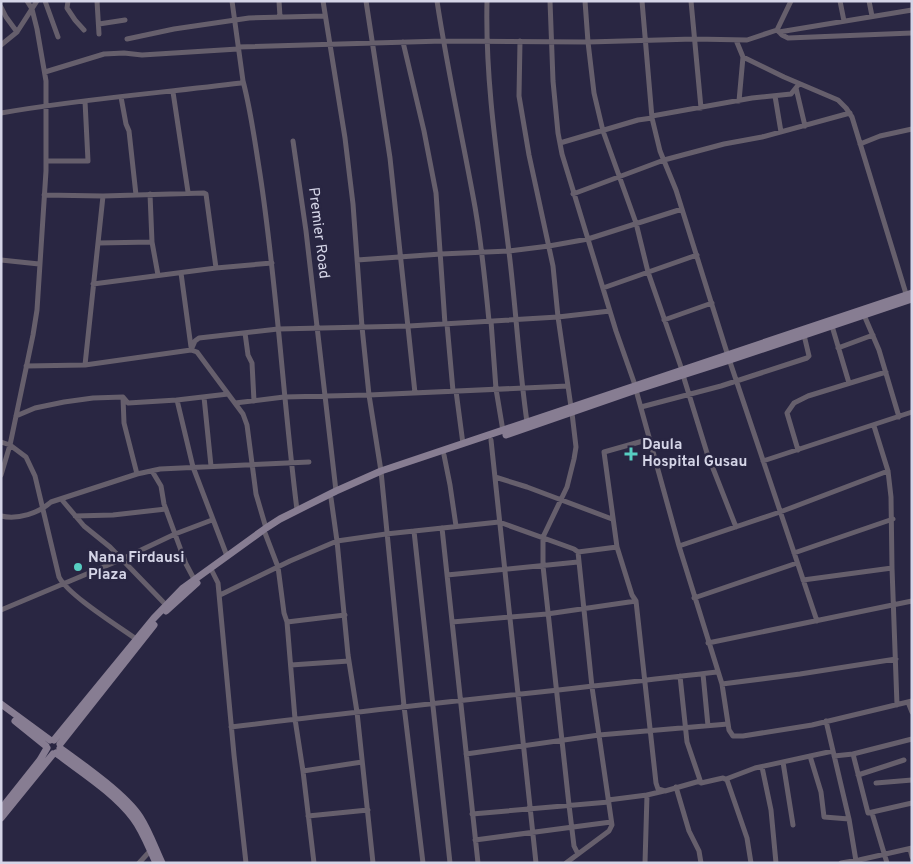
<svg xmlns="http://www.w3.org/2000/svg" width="913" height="864" font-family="Overpass,sans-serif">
  <rect width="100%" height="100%" fill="#292642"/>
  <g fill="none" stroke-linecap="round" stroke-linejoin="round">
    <path stroke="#665f6c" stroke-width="5" d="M45,1L58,37
      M68,1L67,8L75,20L84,30
      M97,1L99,34
      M279,1L280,17
      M323,1L345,138L353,204L362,327L369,395L381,471L404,706L423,863
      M366,1L390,158L415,393
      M437,1C447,67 461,131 473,196C481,237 485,279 489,321
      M487,1C485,85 499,169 509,252C516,309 519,366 527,422
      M550,1L553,81L558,133L562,154L616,331L635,385
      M585,1L588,42L594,93L603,131L636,223L648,272L682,370
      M642,1L652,118L660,151L676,190L728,356L817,621
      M691,1L701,108
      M840,1L844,21
      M869,1L872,16
      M1,7L6,17L17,32
      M99,24L125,20
      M777,30L782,35L788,38L912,33
      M779,32L912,10
      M127,39L174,29L249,18L324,16
      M736,40L743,57L739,101
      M520,41L519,96L529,155L553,266L558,317L571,407
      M403,42L424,131L436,193L445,324
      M1,45L17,32L37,1
      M238,47L443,41L588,42L694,39L747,40L777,30L791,1
      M743,57L784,77L838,100L846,108L852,117L907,297
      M45,72L104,54L124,53L142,55L238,49
      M243,81C251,111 255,143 260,174C277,285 283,398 297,510
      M796,88L805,126
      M173,92L188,192
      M775,96L781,132
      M121,97L126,124L129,131L136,195
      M1,113C80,99 161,93 241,83L243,81L232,1
      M652,116L752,98L791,94L799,84
      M293,141L306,231L336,491
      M560,143L638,120L652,118
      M860,144L880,136L912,129
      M46,161H88L85,101
      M150,194L152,242L158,275
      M573,194L664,160L724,144L762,137L850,113
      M44,195L103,196L204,193L206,194L216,268
      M98,243L152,242
      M1,260L39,264
      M357,260L441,254L509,251L549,246L588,239L682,209
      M181,273L191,347
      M93,284L216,268L272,263
      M603,288L697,255
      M864,315L879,350L899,417
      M664,320L712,303
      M491,321L496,389L503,431
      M447,324L453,391
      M832,326L849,383
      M245,333L248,355L252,363L254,401
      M838,348L873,335
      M191,350L195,341L199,338L278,329L409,326L558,317L610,311
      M85,365L103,196
      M26,366L85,365L191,350L197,352L243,414L247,425L256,494L266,528
      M683,375L707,453L736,527
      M636,390L679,546L722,684L729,730L733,736H743L812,725L912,701
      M456,391L463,444
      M204,397L211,466
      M123,398L124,423L137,474
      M177,400L193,467L227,556
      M235,403L284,397L369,395L568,386
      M641,407L721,386L807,358L809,356L804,335
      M572,413L576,447L574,459L567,487L543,537V566L569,805L574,846L578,854
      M16,416L35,408L64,402L93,398L123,397L128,403L177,400L228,394
      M874,426L888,471L891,497L892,568L897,705
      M650,439L604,452L617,547L632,595L636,601L656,783L658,789L665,791L700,781
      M491,440L536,863
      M1,442L10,445L26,457L35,476L59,577C68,595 118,626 136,639
      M798,450L787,413L794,403L808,396L886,372
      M444,455L450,485L456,526
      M763,461L912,412
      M152,471L161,486L164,504L186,564L194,579
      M1,475L10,445L33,335L37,310L46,171V81L37,29L32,9L27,1
      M495,477L527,487L612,519
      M331,498L337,541L348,655L357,712L373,863
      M62,500L84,526L110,547L166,605
      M1,516C18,520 39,513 51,502L137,474L160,469L309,462
      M75,516L113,515L166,509
      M442,528L478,863
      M414,531L450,863
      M265,533L278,567L284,613L287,622
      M679,546L780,512L888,471
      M794,553L893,519
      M212,571L218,583L234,755L246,863
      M447,575L578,562
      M803,580L892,568
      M220,595L290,561L337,541L386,534L499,522L574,549L578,552L617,547
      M694,598L797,563
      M1,610L120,560L175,534L212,520
      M452,622L547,614L636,601
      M708,643L912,601
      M291,665L349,661
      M703,674L708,726
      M680,676L687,742L701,783L723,778L727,780L747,838L751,863
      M722,684L800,674L896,659
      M908,702L912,712
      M826,721L849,819L856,861
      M231,727C393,707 555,691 717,672
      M466,754L599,735L728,724
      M853,754L868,813L912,803
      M810,756L821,792L824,817L849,819
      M834,756L853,754L912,739
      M783,762L793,825
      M762,767L771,810L776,863
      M303,771L362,762
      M858,775L904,760
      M726,779L755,768L833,751
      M876,783L912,780
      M676,787L689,831L699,851L701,863
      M608,800L647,795
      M872,813L887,863
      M472,814L609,802
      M308,816L368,810
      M475,840L611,822
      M910,849L912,857
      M139,863L150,851
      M314,863L303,771L295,719L287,622L345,615
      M566,863L609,831L612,825L592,687L578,552
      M645,863L647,795L664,791
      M841,863L859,860L912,848"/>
    <path stroke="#877d92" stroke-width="7" d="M506,435L636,390L730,360L912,299
      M166,611L197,583
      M1,704L50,740
      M15,721L46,746
      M54,740L154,618L183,588L266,528L280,519L336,491L381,471L912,293
      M60,744L154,625
      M60,748C82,764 126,795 140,817C149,831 155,848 162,863
      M56,753C82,773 113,792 133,818C143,831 149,848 156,863
      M1,809L40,760L47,748
      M1,818L53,754"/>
  </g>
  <g fill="#57cec2" stroke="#292642" stroke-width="2">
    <path d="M628.5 446.5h5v5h5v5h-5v5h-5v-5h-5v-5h5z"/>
    <circle cx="78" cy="567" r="5"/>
  </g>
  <g text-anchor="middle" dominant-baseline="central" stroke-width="5" stroke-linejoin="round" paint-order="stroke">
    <g font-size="15" fill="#d5d5e7" stroke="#292642">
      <text transform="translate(318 233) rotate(83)">Premier Road</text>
    </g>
    <g font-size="15" font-weight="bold" fill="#d5d5e7" stroke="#292642" text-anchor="start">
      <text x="642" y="445">Daula<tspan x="642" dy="17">Hospital Gusau</tspan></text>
      <text x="88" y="558">Nana Firdausi<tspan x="88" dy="17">Plaza</tspan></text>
    </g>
  </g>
  <rect width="913" height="864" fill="none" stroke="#d5d5e7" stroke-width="5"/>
</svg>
